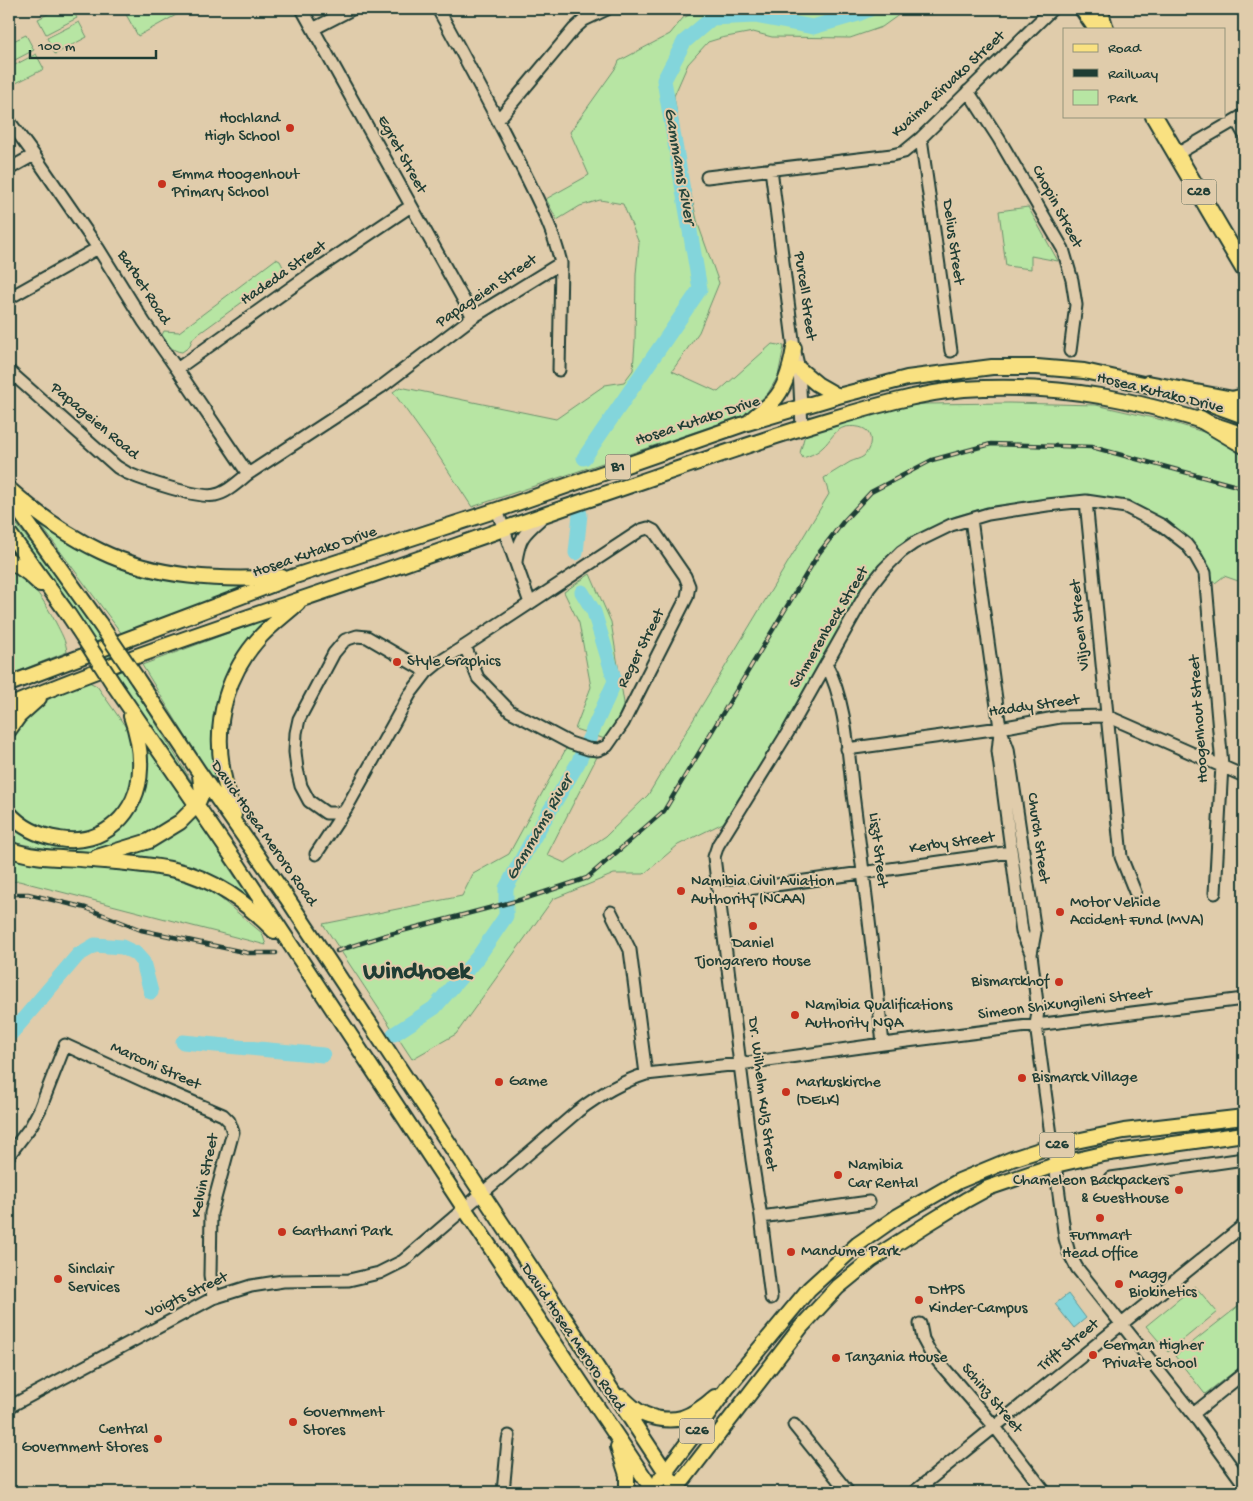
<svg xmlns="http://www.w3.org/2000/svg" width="1253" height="1501" font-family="'Gochi Hand',sans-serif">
  <rect width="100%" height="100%" fill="#e0ccab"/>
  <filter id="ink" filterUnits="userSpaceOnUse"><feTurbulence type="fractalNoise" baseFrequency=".02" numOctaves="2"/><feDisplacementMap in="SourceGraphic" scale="10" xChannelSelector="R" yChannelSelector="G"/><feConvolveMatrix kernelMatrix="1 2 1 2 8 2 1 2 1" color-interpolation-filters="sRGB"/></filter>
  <g filter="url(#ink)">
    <path fill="#b7e5a3" stroke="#6b916c" d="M58,9H72L77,18L46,34L38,19Z
      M123,9H187L138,36Z
      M702,9H907L882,27L850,38L772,37L753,32L721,38L708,42L688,64L674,96L686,174L698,224L719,283L699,332L672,371L718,392L772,344L784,346L778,376L768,393L745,415L472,507L434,449L393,392L400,387L556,419L605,385L624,382L633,370L635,342L636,274L639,243L623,204L600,200L580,206L557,220L546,199L589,175L570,132L617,66L619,61L670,34L683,18Z
      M79,22L87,37L55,54L47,38Z
      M26,35L34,50L9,63V43Z
      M36,54L44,69L12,85L9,78V68Z
      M1028,207L1058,261L1031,256V269L1006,266L999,211Z
      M276,259L280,261L285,271L193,338L189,347L182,352C171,351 168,344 162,335L164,331L179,332Z
      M1009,403L1096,405L1171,422L1226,439L1244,451V583L1224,576L1215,583L1208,574L1202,560L1193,544L1183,534L1170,524L1148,513L1125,503L1101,497L1068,496L984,508L956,516L928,529L898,549L862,589L771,748L723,823L678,845L644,874H614L553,899L456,1034L412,1059L323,924L462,896L473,874L509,854L567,747L581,753L598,755L547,855L565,863L606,836L648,795L829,494L824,478C833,473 841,467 850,462C854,460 860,459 864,456C869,450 874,439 867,431C862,426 852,426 845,427C834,430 831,440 823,447C817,453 811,455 803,458L800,453L804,438L811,431L906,406L926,404Z
      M9,514L114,655L195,787L198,797L102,651L9,521Z
      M37,520C63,538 88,557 117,567C162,584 211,582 258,583L122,634Z
      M9,566C31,580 44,600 56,623C61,633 66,641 67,652L9,675Z
      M590,574L611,622L624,703L619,716L605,739L575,729L591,687L579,623L564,592Z
      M274,616L228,679L221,794L142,665Z
      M89,682L97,686L130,733L136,763L126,805L96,833L65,836L37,828L12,809L9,804V738L39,705L56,695Z
      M141,734L189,809L151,834L107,850L86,852H67L9,842V819L49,842L125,822Z
      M196,818L253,904L231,888L114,857L183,827Z
      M9,858L43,865L86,867L156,874L184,881L215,894L262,933L266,945L19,881L9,882Z
      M1195,1286L1217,1312L1168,1352L1146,1326Z
      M1240,1305L1244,1311V1364L1205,1394L1175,1356Z"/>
    <path fill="#83d5db" stroke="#5b9898" d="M1068,1294L1086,1318L1074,1328L1055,1304Z"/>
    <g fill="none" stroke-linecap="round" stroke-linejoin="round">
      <path stroke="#83d5db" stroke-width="15" d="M584,458L700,289L664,80L684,42L712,18L755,16L813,27L858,14L870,9
        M576,553L580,514
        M394,1034L434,1008L478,957L506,916V888L530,844L578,763L615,681L594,612L582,592
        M9,1036L78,955L95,945L122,947L135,953L143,962L151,992
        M183,1042L323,1055"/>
      <g stroke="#1f3d34" stroke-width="15">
        <path id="minor" d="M302,9L473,317
          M438,9C466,60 494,112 520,164C536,196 553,228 561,263L559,370
          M313,29L352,9
          M968,91L999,139L1063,249L1072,280L1076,305L1070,351
          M498,120L574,29L584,20L607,9
          M1236,120L1244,134
          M9,121L34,155L98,248L144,322L177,369L248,474
          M921,138L951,351
          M1177,154L1244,115
          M9,169L34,155
          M771,169L794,348L799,369L802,427
          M707,177L892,155L904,152L921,138L1052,9
          M9,298L98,248
          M177,369L313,272L411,206
          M9,371L117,467L127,473C143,480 200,499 215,495C227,493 238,482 248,474L381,387L473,317L561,263
          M1086,501L1119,836L1121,857L1135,892
          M497,510L530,603
          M971,519L1000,728L1008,749L1035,932L1031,954L1038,1011L1036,1025L1065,1238L1069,1253L1077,1268L1193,1414L1244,1484
          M516,562C519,536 525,533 544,516
          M826,664C846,701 848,752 853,794C864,877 874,960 883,1044
          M1000,732L998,751L1022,932L1031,953
          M847,749L1000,728L1060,717L1107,716L1244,776
          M343,813H326L309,801L301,786L297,769L295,752L296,733L299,719L334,653L345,640L357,636L367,637L427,672
          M316,854L347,807L410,694L427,672L438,663L465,646L641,530L648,528L654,531L685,576L689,586L687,597L623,723L607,746L598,750L588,749L570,743L510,711L478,678L465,646
          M719,893L1011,852
          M611,912L630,950L646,1074
          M9,1155L31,1126L40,1109L65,1045L155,1086L223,1115L229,1121L233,1132L211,1213L210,1275L213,1298
          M1111,1178L1244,1159
          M761,1217L869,1202
          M771,1298L761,1217L752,1160L714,857L718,845L788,732L869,588L884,569L901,552L914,543L951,525L988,514L1047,505L1086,501L1126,507L1163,526L1186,544L1196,557L1205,573L1222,765L1215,893
          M920,1324L923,1339L930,1352L995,1427L1045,1492
          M9,1407L213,1298L251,1286L283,1281L349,1280L379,1273L403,1261L578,1111C599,1095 621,1082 646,1074L740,1064L883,1044L1244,999
          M1193,1414L1244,1373
          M794,1425L848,1492
          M503,1492L508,1440L509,1436
          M914,1492L1244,1225"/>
      </g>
      <g stroke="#1f3d34" stroke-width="18">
        <path id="major" d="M799,369L817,384L838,396
          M1194,398L1244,416
          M751,420C758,413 766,408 773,401C786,388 791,366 794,348
          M9,489C36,513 66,535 100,551C156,578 221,581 282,577
          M9,497L100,624
          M9,533L68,614L78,629
          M9,560L29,574L40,584
          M136,677L199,772L287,898L679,1492
          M9,684L295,576L497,510L747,423L838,396L907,378L992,367H1037L1084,371L1157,387
          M114,685L238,865L464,1208L654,1492
          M9,706C104,666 203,632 302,599C394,568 486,535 578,503C662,475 746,444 831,419C875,406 919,393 964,389C1065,382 1150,402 1244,435
          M9,730L19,716L39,698
          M9,813C22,828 40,836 59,839C103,847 139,813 140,769C141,751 137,733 131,716
          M234,815C230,799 224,783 222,767C214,719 228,672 261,636C272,624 286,614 298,603
          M9,849C36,860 64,857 92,860C119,862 148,864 175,870C213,878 248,904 274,931
          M97,857L149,841L180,822L197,805L202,793L200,775
          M622,1397C626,1401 630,1405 634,1408C646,1418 667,1422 682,1418C694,1414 706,1405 715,1397
          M618,1447L627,1475V1492
          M660,1479L695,1433L727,1388L809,1289L858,1244L898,1216L959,1181L1012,1159L1052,1146L1124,1131L1244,1117
          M674,1492L801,1327L838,1287L871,1260L924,1226L966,1200L988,1188L1055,1165L1103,1154L1244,1134"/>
      </g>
      <g stroke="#1f3d34" stroke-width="20">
        <path id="highway" d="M1083,9L1097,29
          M1099,9L1105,29
          M1154,116L1244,269
          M1148,384L1233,400L1244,397
          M1200,419L1244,445"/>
      </g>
      <use href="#minor" stroke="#e0ccab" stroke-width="11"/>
      <use href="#major" stroke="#f9e181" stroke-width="14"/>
      <use href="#highway" stroke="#f9e181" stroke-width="16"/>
      <g stroke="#1f3d34" stroke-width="4.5">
        <path id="rail" d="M9,894H28L86,908L141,930L248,953H276
          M337,951L383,936L527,898L587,878L664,811L819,553L843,522L871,492L932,460L991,444L1092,447L1244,488"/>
      </g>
      <use href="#rail" stroke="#e0ccab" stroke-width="2.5" stroke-dasharray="8" stroke-linecap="butt"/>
      <g stroke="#1f3d34" stroke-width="18" stroke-linecap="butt">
        <path id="major-bridge" d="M100,624L136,677
          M78,629L114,685"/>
      </g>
      <use href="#major-bridge" stroke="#f9e181" stroke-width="14"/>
    </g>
  </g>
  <g fill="#c8321e" stroke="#e0ccab" stroke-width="2">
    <circle cx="290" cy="128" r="5"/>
    <circle cx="162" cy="184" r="5"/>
    <circle cx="397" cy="662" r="5"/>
    <circle cx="681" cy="891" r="5"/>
    <circle cx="1060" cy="912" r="5"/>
    <circle cx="753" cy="926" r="5"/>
    <circle cx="1059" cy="982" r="5"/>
    <circle cx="795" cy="1015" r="5"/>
    <circle cx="1022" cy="1078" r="5"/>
    <circle cx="499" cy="1082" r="5"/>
    <circle cx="786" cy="1092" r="5"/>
    <circle cx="838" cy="1175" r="5"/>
    <circle cx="1179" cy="1190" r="5"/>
    <circle cx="1100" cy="1218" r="5"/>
    <circle cx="282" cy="1232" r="5"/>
    <circle cx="791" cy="1252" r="5"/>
    <circle cx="58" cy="1279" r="5"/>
    <circle cx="1119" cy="1284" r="5"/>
    <circle cx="919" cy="1300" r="5"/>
    <circle cx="1093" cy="1355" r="5"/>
    <circle cx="836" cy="1358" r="5"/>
    <circle cx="293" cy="1422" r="5"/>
    <circle cx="158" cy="1439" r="5"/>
  </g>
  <g text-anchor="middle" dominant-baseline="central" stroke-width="4" stroke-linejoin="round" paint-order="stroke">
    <g fill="#e0ccab" stroke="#596858" stroke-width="1">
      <rect x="1181.5" y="179.5" width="35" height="25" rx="4"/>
      <rect x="605.5" y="454.5" width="25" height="25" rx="4"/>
      <rect x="1039.5" y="1132.5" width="35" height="25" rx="4"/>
      <rect x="679.5" y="1418.5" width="35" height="25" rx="4"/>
    </g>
    <g font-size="15" font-weight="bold" fill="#1f3d34">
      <text x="1199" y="192">C28</text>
      <text x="618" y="467">B1</text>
      <text x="1057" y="1145">C26</text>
      <text x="697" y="1431">C26</text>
    </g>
    <g font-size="16" fill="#1f3d34" stroke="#e0ccab">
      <text transform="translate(949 85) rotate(-43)">Kuaima Riruako Street</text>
      <text transform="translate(401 155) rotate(61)">Egret Street</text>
      <text transform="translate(1056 207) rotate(62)">Chopin Street</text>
      <text transform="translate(952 242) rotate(82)">Delius Street</text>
      <text transform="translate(284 274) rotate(-35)">Hadeda Street</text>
      <text transform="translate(143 288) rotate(57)">Barbet Road</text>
      <text transform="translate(487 292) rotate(-34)">Papageien Street</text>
      <text transform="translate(804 296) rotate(82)">Purcell Street</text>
      <text transform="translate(1160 394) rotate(14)">Hosea Kutako Drive</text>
      <text transform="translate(94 422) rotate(40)">Papageien Road</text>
      <text transform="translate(698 422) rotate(-18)">Hosea Kutako Drive</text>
      <text transform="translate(315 553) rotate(-19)">Hosea Kutako Drive</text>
      <text transform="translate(1081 625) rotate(-96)">Viljoen Street</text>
      <text transform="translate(830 628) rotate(-59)">Schmerenbeck Street</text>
      <text transform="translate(642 649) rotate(-63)">Reger Street</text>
      <text transform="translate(1034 707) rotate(-8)">Haddy Street</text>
      <text transform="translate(1200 719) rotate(-94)">Hoogenhout Street</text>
      <text transform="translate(263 834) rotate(55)">David Hosea Meroro Road</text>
      <text transform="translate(1037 838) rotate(82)">Church Street</text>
      <text transform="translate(952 844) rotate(-8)">Kerby Street</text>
      <text transform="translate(877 850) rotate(83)">Liszt Street</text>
      <text transform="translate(1065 1005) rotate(-7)">Simeon Shixungileni Street</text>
      <text transform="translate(155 1067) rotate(24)">Marconi Street</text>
      <text transform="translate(761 1094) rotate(83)">Dr. Wilhelm Kulz Street</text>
      <text transform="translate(206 1176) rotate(-78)">Kelvin Street</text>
      <text transform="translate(187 1296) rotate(-25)">Voigts Street</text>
      <text transform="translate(572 1338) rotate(56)">David Hosea Meroro Road</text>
      <text transform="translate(1069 1346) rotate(-39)">Trift Street</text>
      <text transform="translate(991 1399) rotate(50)">Schinz Street</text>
    </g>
    <g font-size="16" fill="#1f3d34" stroke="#e0ccab" text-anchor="start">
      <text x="280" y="119" text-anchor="end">Hochland<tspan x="280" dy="18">High School</tspan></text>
      <text x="172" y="175">Emma Hoogenhout<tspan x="172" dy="18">Primary School</tspan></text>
      <text x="407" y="662">Style Graphics</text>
      <text x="691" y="882">Namibia Civil Aviation<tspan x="691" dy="18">Authority (NCAA)</tspan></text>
      <text x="1070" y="903">Motor Vehicle<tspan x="1070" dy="18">Accident Fund (MVA)</tspan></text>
      <text x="753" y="944" text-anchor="middle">Daniel<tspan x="753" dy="18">Tjongarero House</tspan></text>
      <text x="1049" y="982" text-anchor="end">Bismarckhof</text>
      <text x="805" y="1006">Namibia Qualifications<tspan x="805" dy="18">Authority NQA</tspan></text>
      <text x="1032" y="1078">Bismarck Village</text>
      <text x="509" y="1082">Game</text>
      <text x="796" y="1083">Markuskirche<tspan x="796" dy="18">(DELK)</tspan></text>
      <text x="848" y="1166">Namibia<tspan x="848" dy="18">Car Rental</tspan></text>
      <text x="1169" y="1181" text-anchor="end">Chameleon Backpackers<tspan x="1169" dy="18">&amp; Guesthouse</tspan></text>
      <text x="292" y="1232">Garthanri Park</text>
      <text x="1100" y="1236" text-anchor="middle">Furnmart<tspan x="1100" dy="18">Head Office</tspan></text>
      <text x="801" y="1252">Mandume Park</text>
      <text x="68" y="1270">Sinclair<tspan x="68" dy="18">Services</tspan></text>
      <text x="1129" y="1275">Magg<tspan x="1129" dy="18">Biokinetics</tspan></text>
      <text x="929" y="1291">DHPS<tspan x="929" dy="18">Kinder-Campus</tspan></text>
      <text x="1103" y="1346">German Higher<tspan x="1103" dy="18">Private School</tspan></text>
      <text x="846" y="1358">Tanzania House</text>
      <text x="303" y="1413">Government<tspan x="303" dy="18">Stores</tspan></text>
      <text x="148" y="1430" text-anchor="end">Central<tspan x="148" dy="18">Government Stores</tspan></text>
    </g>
    <g font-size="18" font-style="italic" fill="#24453c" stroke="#e0ccab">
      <text transform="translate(679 166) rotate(80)">Gammams River</text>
      <text transform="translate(540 828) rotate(-60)">Gammams River</text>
    </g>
    <g font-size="26" font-weight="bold" fill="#1f3d34" stroke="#e0ccab">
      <text x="417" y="973">Windhoek</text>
    </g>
  </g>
  <rect width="1253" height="1501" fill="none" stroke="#e0ccab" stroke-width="30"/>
  <rect x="15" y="15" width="1223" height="1471" fill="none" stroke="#1f3d34" stroke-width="2" filter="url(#ink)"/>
  <rect x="1063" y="28" width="162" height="90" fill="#e0ccab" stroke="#93937b"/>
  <rect x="1073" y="44" width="25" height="8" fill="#f9e181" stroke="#93937b"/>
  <text x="1108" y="52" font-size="15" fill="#1f3d34">Road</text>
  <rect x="1073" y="69" width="25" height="8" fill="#1f3d34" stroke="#93937b"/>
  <text x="1108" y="78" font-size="15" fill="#1f3d34">Railway</text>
  <rect x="1073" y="90" width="25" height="15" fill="#b7e5a3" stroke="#93937b"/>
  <text x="1108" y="102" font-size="15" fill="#1f3d34">Park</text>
  <path d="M30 50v8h126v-8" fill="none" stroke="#1f3d34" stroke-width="2.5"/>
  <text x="38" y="50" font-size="15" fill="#1f3d34" stroke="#e0ccab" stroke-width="4" paint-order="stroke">100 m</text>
</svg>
